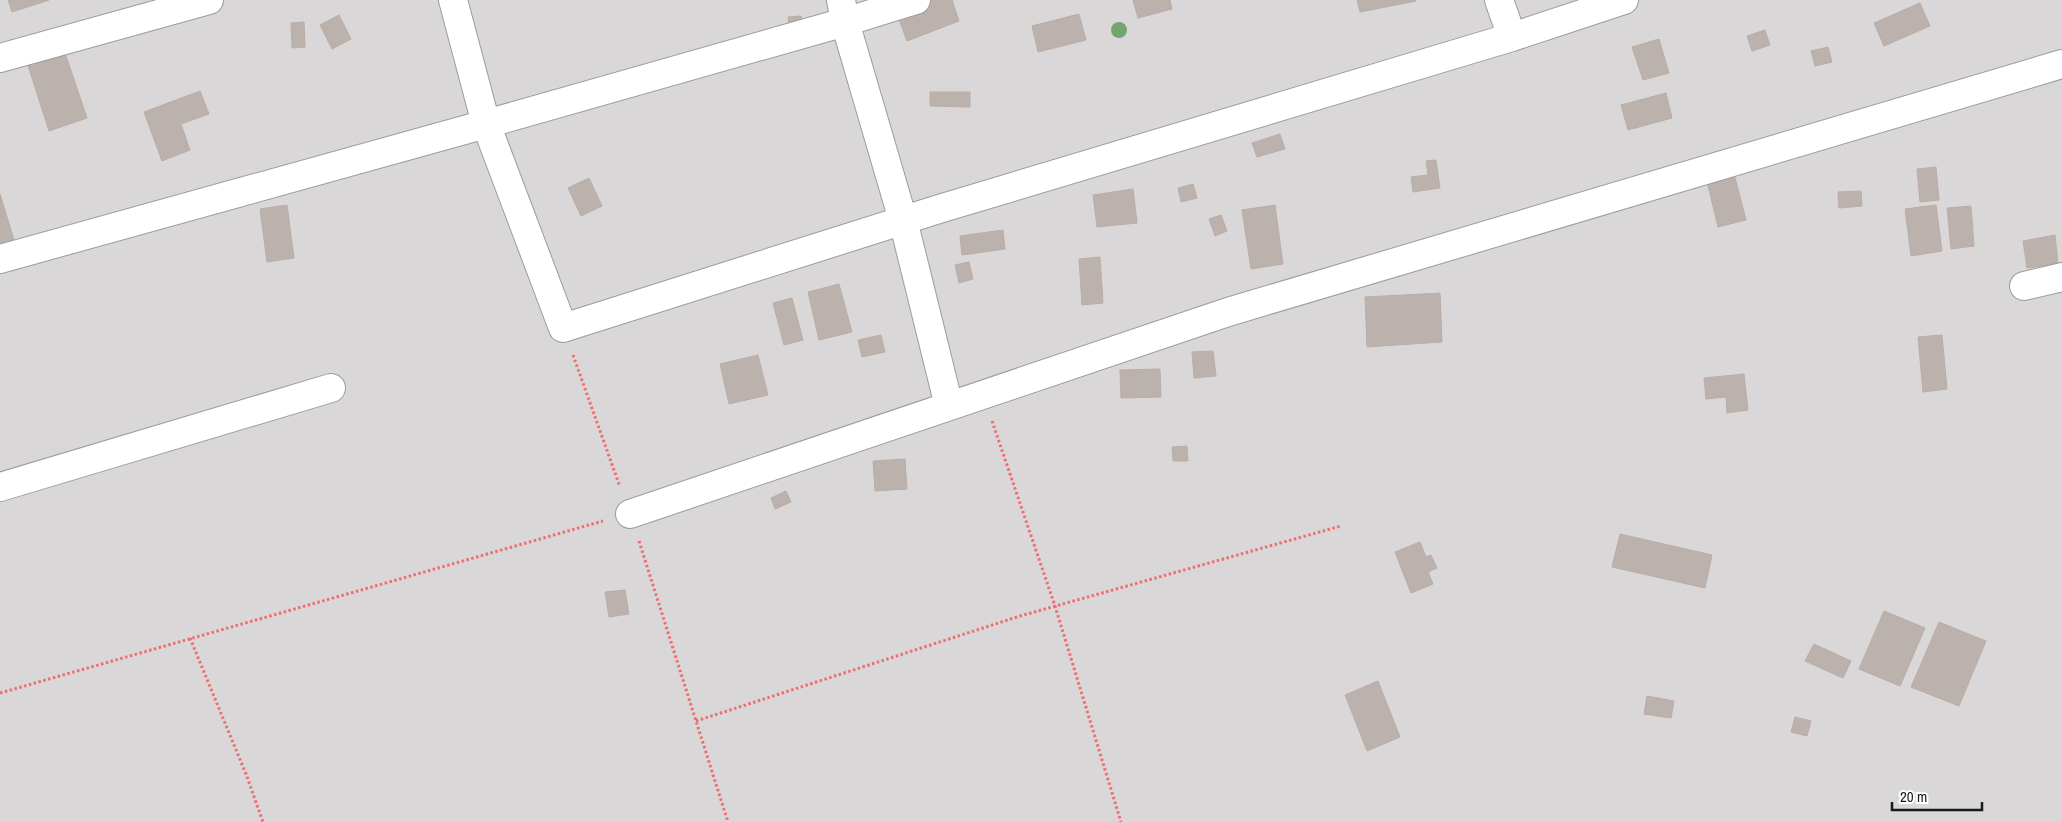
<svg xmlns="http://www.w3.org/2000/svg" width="2062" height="822" font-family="'Archivo Narrow',sans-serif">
  <rect width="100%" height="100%" fill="#ece7e0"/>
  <path fill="#d9d7d8" d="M0,0H2062V822H0Z"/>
  <path fill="#bcb2ad" stroke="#bcaca4" d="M8,0H49L12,12Z
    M932,0H952L959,21L907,41L897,14Z
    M1133,0H1170L1172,9L1138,18Z
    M1357,0H1416V1L1360,12Z
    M1920,3L1930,26L1884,46L1874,23Z
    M1079,14L1086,40L1038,52L1032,26Z
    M339,15L351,39L332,49L320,25Z
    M801,16L804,42L791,43L788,17Z
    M304,22L305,47L292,48L291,23Z
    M1765,30L1770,45L1752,51L1747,36Z
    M1659,39L1669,73L1643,80L1632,47Z
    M62,44L87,118L49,131L25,56Z
    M1828,47L1832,62L1815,66L1811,51Z
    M200,91L209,114L181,124L190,150L162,161L144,112Z
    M930,92H970V107L930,106Z
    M1666,93L1672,118L1628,130L1621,105Z
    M1280,134L1285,149L1257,157L1252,143Z
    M1436,160L1440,188L1413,192L1411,177L1428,175L1426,161Z
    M1732,166L1746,220L1718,227L1705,173Z
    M1936,167L1939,200L1920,202L1917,169Z
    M589,178L602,206L581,216L568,188Z
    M1193,184L1197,198L1181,202L1178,188Z
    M1133,189L1137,223L1097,227L1093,195Z
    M1861,191L1862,206L1839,208L1838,192Z
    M0,194L14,240L0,245Z
    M287,205L294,258L267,262L260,209Z
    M1275,205L1283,264L1251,269L1242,210Z
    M1936,205L1942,251L1911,256L1905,209Z
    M1971,206L1974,246L1951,249L1947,208Z
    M1221,215L1227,231L1215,236L1209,219Z
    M1003,230L1005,249L962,255L960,236Z
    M2055,235L2058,264L2027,268L2023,241Z
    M1100,257L1103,303L1082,305L1079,259Z
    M969,262L973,279L959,283L955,265Z
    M839,284L852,332L819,340L808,292Z
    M1440,293L1442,342L1367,347L1365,297Z
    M792,298L803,340L784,345L773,303Z
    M881,335L885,352L862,357L858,340Z
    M1942,335L1947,389L1923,392L1918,337Z
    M1213,351L1216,376L1194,378L1192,352Z
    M758,355L768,395L729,404L720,364Z
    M1160,369L1161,397L1121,398L1120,370Z
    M1744,374L1748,410L1727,413L1726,397L1706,399L1704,378Z
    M1187,446L1188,461H1173L1172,447Z
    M905,459L907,489L875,491L873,461Z
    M786,491L791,502L775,509L771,498Z
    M1620,534L1712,555L1705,588L1612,567Z
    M1420,542L1426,557L1431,555L1437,568L1428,572L1433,584L1411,593L1395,552Z
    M625,590L629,614L609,617L605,592Z
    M1884,611L1925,628L1900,686L1859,669Z
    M1939,622L1986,641L1959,706L1911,687Z
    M1814,644L1851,661L1843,678L1805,661Z
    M1378,681L1400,737L1367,751L1345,695Z
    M1647,696L1674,701L1671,718L1644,714Z
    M1795,717L1811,721L1807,736L1791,732Z"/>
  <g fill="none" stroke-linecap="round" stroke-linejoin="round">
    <g stroke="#9c9c9c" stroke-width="30">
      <path id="street" d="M453,0L486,124L563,328L939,209L1512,37L1624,0
        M841,0L845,22L903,220L949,406
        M1499,0L1512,37
        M0,58L209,0
        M0,259L486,124L845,22L916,0
        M2024,286L2062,277
        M0,487L331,388
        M630,514L1228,312L2062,64"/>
    </g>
    <path stroke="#ef6e6e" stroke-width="3" stroke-dasharray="2.5 2.5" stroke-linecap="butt" d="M573,355L620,487
      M992,421L1055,606L1121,822
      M639,541L728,822
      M190,638L246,774L263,822
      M0,693L603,521
      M696,721L1020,616L1341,526"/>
    <use href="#street" stroke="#fff" stroke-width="28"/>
  </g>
  <circle fill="#75a56f" cx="1119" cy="30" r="8"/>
  <path d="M1892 802v8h90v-8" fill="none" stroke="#1b1b1b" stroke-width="2.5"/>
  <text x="1900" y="802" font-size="15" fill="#1b1b1b" stroke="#ffffff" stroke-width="4" paint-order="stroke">20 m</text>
</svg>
